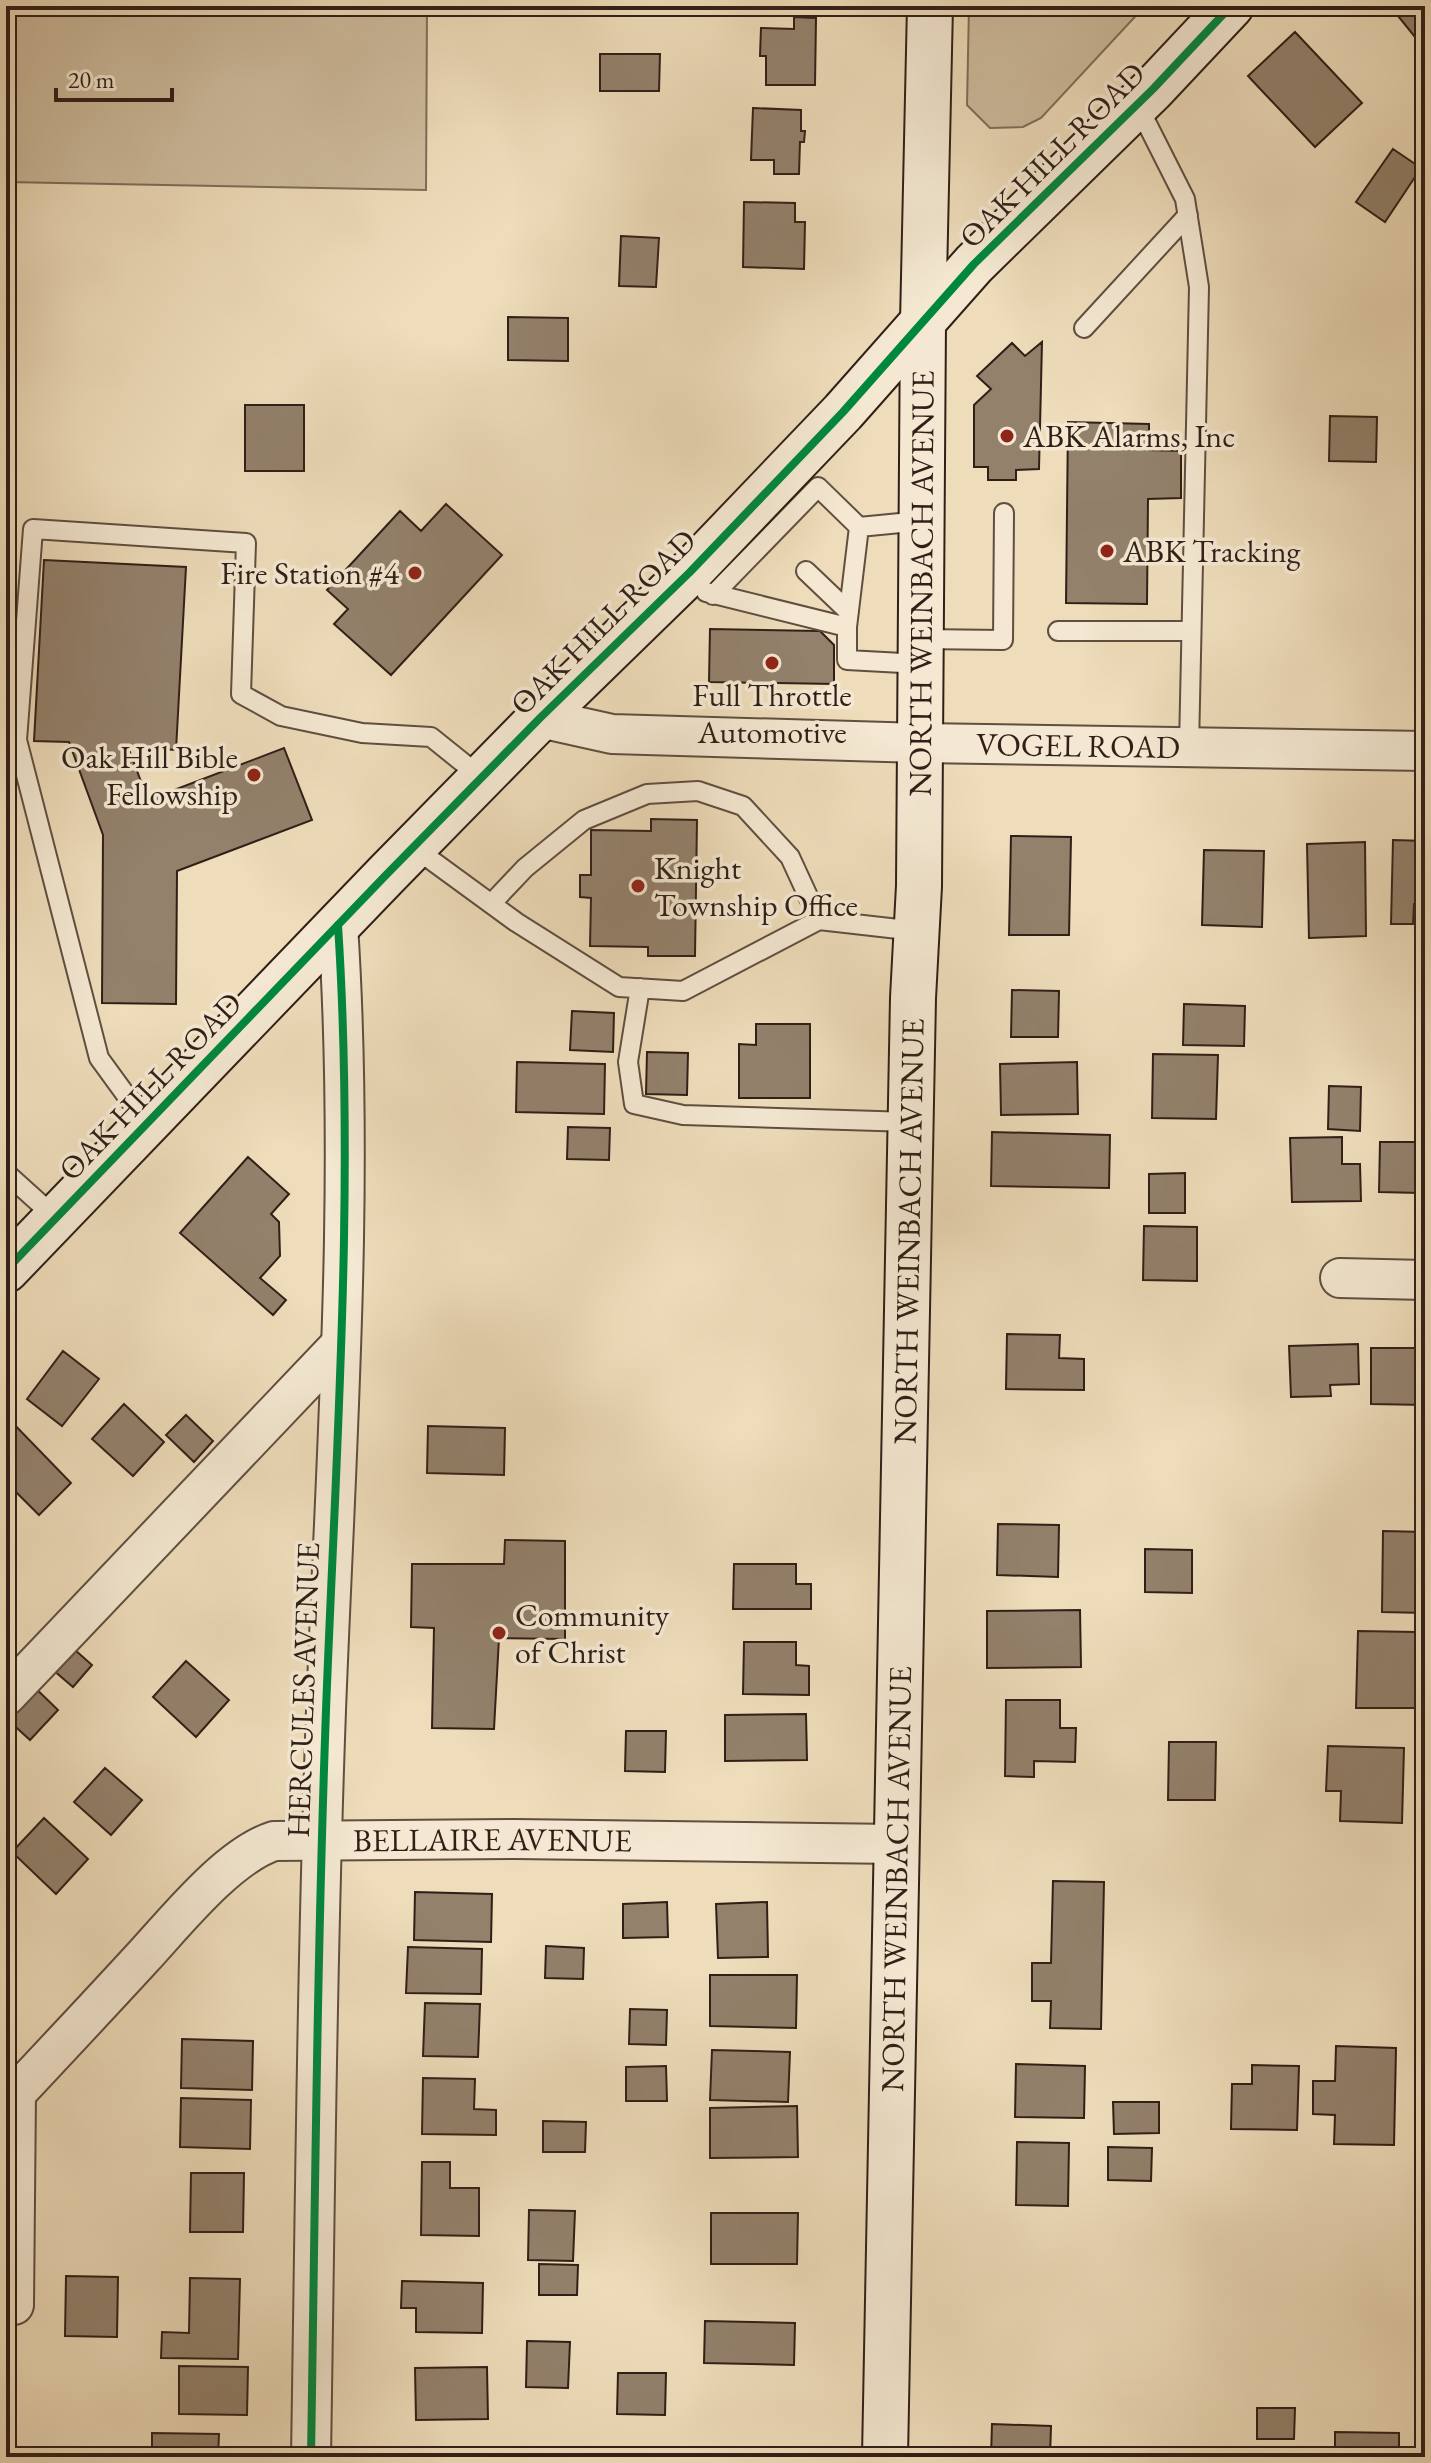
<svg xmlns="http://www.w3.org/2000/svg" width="1431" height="2463" font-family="'EB Garamond',serif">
  <rect width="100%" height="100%" fill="#eedcba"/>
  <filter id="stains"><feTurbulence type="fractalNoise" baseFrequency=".0025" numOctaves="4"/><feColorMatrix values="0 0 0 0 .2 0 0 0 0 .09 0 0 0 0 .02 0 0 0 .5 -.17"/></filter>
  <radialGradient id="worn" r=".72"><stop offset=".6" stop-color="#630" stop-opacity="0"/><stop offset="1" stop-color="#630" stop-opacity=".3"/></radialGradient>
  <path fill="#cebc9e" stroke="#7f6e5a" stroke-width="2" d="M6,6H427L426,190L6,182Z
    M969,6H1145L1041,118L1023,127L990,128L967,105Z"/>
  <path fill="#93816c" stroke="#301f17" stroke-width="2" d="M1390,6H1425V45L1423,47Z
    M794,17L816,18L815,85H766V56H760L761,28L794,29Z
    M1295,32L1362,103L1315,147L1248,76Z
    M600,54H660L659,91H600Z
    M753,108L801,110V131H805L804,142H800L799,174H774V160H751Z
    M1393,149L1421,168L1385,222L1356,202Z
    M744,202L795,203V222H805L804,269L743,267Z
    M621,236L659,238L656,287L619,286Z
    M508,317L568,318V361L508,360Z
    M1042,342L1039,469L1016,470V480H988V467H974V405L991,389L977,376L1012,343L1025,356Z
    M245,405H304V471H245Z
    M1330,416L1377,417L1376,462L1329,461Z
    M1068,422L1149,424V450L1181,451V498L1148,499L1147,604L1066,603Z
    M446,504L502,555L391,675L334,624L348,609L327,590L400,511L421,531Z
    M1419,545L1425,546V633H1417Z
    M44,560L186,567L176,750L128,747L148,800L284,748L312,820L177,871L176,1004L102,1003L103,835L69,742L34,741Z
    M710,629L820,631L834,645V684L709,682Z
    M651,819L697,820L695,956H648V947L590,946L591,898L580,897V875H591V830L651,831Z
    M1011,836L1071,837L1069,935H1009Z
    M1393,840L1425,841V904H1414L1413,924H1391Z
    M1365,842L1366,936L1309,938L1307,844Z
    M1204,850L1264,851L1262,927L1202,925Z
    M1012,990L1059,991L1058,1037H1011Z
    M1184,1004L1245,1006L1244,1046L1183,1045Z
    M572,1011L614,1013L613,1052L570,1050Z
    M756,1024H810V1098H739V1044L756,1045Z
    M647,1052L688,1053L687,1095L646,1094Z
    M1153,1054L1218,1055L1216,1119L1152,1118Z
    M517,1062L605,1064L604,1114L516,1112Z
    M1077,1062L1078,1114L1001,1115L1000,1064Z
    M1329,1086L1361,1087L1360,1131L1328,1129Z
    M568,1127L610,1128L609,1160L567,1159Z
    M992,1132L1110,1135L1109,1188L991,1186Z
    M1342,1137V1164H1360L1361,1201L1292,1202L1290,1138Z
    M1380,1142H1425V1210H1420L1421,1193L1379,1192Z
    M248,1157L289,1194L271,1214L279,1222L280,1256L260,1278L286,1300L273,1315L180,1233Z
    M1185,1173V1213H1149V1174Z
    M1144,1226L1197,1227V1281L1143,1280Z
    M1007,1334L1060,1335L1059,1358L1084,1359V1390L1006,1389Z
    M1358,1344L1359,1384L1330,1385L1331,1396L1291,1397L1289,1346Z
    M1371,1348H1425V1405L1371,1404Z
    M63,1351L99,1379L62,1426L27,1399Z
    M124,1404L164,1442L133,1476L92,1439Z
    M186,1415L213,1441L194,1462L166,1435Z
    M6,1416L71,1483L39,1515L6,1482Z
    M428,1426L505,1428L504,1475L427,1473Z
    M998,1524L1059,1525L1058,1577L997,1575Z
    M1383,1531L1425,1532V1613L1382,1612Z
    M505,1540L565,1541V1639L499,1638L494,1729L432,1728L434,1628L411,1627L412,1564H504Z
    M1145,1549L1192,1550V1593L1145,1592Z
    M734,1564H796V1584H811V1609H733Z
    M1080,1610L1081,1667L987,1668V1611Z
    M1358,1631L1416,1632L1415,1708H1356Z
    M66,1642L92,1665L73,1687L46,1664Z
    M744,1642H796V1665L809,1666V1695L743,1694Z
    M186,1661L229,1700L196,1737L153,1697Z
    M27,1680L58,1710L30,1740L6,1718V1703Z
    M1006,1700H1060V1728H1076L1075,1762L1034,1761V1777L1005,1776Z
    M806,1714L807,1760L725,1761V1715Z
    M626,1731H666L665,1772L625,1771Z
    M1169,1742H1216L1215,1800H1168Z
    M1328,1746L1404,1748L1402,1823L1340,1821L1341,1791H1326Z
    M105,1768L142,1800L111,1835L74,1802Z
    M44,1818L88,1859L56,1894L12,1852Z
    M1053,1881L1104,1882L1101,2029L1050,2028L1051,2001H1032V1963H1051Z
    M415,1892L492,1894L491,1942L414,1940Z
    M667,1902L668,1937L623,1938V1904Z
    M767,1902L768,1957L718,1958L716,1904Z
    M546,1946L584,1948L583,1979L545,1978Z
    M408,1947L482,1949L481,1994L406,1993Z
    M710,1975H797L796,2028L710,2026Z
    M425,2003L480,2004L478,2057L423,2056Z
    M630,2009L667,2010L666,2045L629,2044Z
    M182,2039L253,2041L252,2090L181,2088Z
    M1336,2046L1396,2048L1394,2145L1334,2144L1335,2115L1313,2114V2081H1335Z
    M712,2050L790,2052L788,2102L710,2100Z
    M1016,2064L1085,2066L1084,2118L1015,2117Z
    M1252,2065L1299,2066L1297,2130L1231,2129L1232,2084H1252Z
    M666,2066L667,2101H626V2067Z
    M423,2078L475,2079L474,2109L496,2110V2135L422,2134Z
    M181,2098L251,2100L250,2149L180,2147Z
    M1113,2102H1159V2133L1114,2134Z
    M797,2106L798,2157L710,2158V2108Z
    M543,2121L586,2122L585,2152H543Z
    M1017,2142L1069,2143L1068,2206L1016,2205Z
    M1108,2147L1152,2148L1151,2181L1108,2180Z
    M422,2162H450V2188H479V2236L421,2235Z
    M191,2173H244L243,2232H190Z
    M529,2210L575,2211L573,2261L528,2260Z
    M711,2213H798L797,2264H711Z
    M539,2264L578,2265L577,2295H539Z
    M66,2276L118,2277L117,2337L65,2336Z
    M190,2278L240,2279L238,2359L161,2358L162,2332L189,2333Z
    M402,2281L483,2283L482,2333L416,2332V2308H401Z
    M705,2321L795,2323L794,2365L704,2363Z
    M527,2341L570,2342L568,2388L526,2387Z
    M179,2366L248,2367L247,2415L179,2414Z
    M487,2367L488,2419L416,2420L415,2368Z
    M618,2373H666L665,2415L617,2414Z
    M1257,2408H1295L1294,2439H1257Z
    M992,2424L1051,2426L1050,2457H991Z
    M1335,2432L1399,2433V2457H1335Z
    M152,2433L219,2434L218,2457H152Z
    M1128,2447L1171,2448V2457H1127Z"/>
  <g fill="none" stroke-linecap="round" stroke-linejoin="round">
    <g stroke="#604e40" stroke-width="22">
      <path id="service" d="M1137,104L1185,199L1199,287L1189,747
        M1084,328L1188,215
        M859,527L847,627V660L921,664
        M806,571L849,612
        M706,592L847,627
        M713,595L818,487L859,527L921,521
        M1058,631H1191
        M921,639L1003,640L1004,513
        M410,852L427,857L516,922L619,987L683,991L819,920L916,931
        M491,904L525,868L584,820L647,794L698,791L743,806L790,857L819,920
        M640,988L628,1062L634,1104L683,1115L911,1122
        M147,1124L99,1058L17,740L33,529L246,543L241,694L281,716L362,733L431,737L482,778
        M6,1173L56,1218"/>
    </g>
    <g stroke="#604e40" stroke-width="42">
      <g id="minor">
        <path id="s1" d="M540,718L612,734L921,743L1425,751"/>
        <path d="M1340,1278L1425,1280"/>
        <path d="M6,1696L340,1345"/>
        <path id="s2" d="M6,2104C52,2055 98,2006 143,1957C177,1920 228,1856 274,1841L515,1839L897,1844"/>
        <path d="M6,2303L14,2305L16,2093"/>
        <path d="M311,2457C315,2208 317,1959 326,1710C336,1449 355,1186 338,925"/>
      </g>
    </g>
    <g stroke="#301f17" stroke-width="48">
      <g id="secondary">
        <path d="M6,1270L386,875L540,718L690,572L843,412L974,264L1153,89L1231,6"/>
        <path id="s3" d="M885,2457L913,998L919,886L923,322L930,6"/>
      </g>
    </g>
    <use href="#service" stroke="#f4e8d2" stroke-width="18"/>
    <use href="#minor" stroke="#f4e8d2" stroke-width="38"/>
    <use href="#secondary" stroke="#f4e8d2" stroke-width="44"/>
    <g stroke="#f4e8d2" stroke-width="13">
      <path id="cycleway" d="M6,1270L386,875L540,718L690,572L843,412L974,264L1153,89L1231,6
        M311,2457C315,2208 317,1959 326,1710C336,1449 355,1186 338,925"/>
    </g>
    <use href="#cycleway" stroke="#00873e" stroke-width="8"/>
  </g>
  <g fill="#8f2418" stroke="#f4e8d2" stroke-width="3">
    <circle cx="1007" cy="436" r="8"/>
    <circle cx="1107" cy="551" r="8"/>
    <circle cx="415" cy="573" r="8"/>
    <circle cx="772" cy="663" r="8"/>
    <circle cx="254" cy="775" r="8"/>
    <circle cx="638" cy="886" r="8"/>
    <circle cx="499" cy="1633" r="8"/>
  </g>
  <g text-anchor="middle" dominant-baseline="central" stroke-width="7" stroke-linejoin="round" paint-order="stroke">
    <g font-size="32" fill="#301f17" stroke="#f4e8d2">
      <text transform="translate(1052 155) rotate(-45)">OAK HILL ROAD</text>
      <text stroke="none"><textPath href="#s3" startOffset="1874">NORTH WEINBACH AVENUE</textPath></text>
      <text transform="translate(603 622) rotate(-45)">OAK HILL ROAD</text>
      <text stroke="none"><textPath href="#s1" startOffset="540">VOGEL ROAD</textPath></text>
      <text transform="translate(150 1086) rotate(-46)">OAK HILL ROAD</text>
      <text stroke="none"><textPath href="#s3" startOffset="1226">NORTH WEINBACH AVENUE</textPath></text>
      <text transform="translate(303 1690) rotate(-88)">HERCULES AVENUE</text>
      <text stroke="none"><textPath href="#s2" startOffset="596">BELLAIRE AVENUE</textPath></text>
      <text stroke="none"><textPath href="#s3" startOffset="578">NORTH WEINBACH AVENUE</textPath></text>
    </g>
    <g font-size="32" fill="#301f17" stroke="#f4e8d2" text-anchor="start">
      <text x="1023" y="436">ABK Alarms, Inc</text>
      <text x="1123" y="551">ABK Tracking</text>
      <text x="399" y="573" text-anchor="end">Fire Station #4</text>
      <text x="772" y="695" text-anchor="middle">Full Throttle<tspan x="772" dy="37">Automotive</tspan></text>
      <text x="238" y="757" text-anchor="end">Oak Hill Bible<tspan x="238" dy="37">Fellowship</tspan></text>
      <text x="654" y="868">Knight<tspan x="654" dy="37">Township Office</tspan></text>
      <text x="515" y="1615">Community<tspan x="515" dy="37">of Christ</tspan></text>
    </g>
  </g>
  <rect width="1431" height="2463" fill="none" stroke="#eedcba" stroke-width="32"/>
  <rect x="8" y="8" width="1415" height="2447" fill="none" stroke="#301f17" stroke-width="4"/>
  <rect x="16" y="16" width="1399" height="2431" fill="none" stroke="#301f17" stroke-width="2"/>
  <path d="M56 88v12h116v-12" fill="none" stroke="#301f17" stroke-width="4"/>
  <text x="68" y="88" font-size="24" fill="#301f17" stroke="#f4e8d2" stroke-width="6" paint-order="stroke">20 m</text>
  <rect width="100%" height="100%" filter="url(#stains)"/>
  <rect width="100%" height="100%" fill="url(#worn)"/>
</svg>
